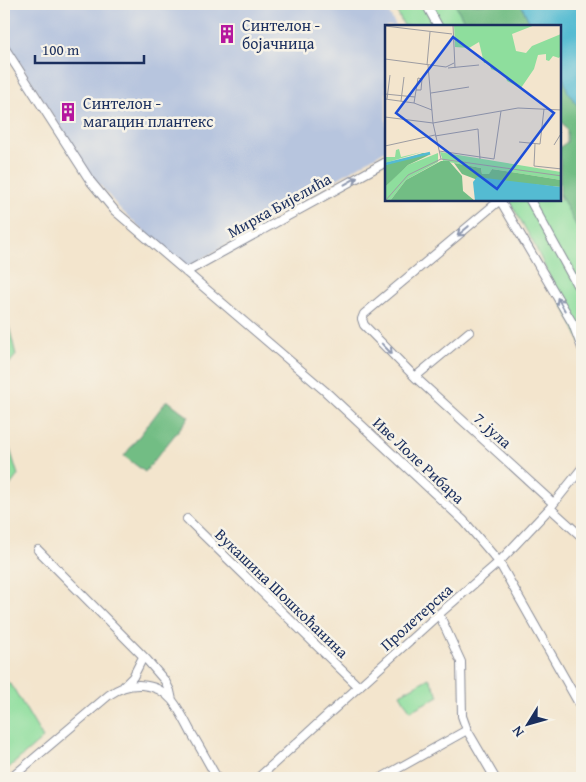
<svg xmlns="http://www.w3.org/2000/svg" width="586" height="782" font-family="'Gentium Book Plus',serif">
  <rect width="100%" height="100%" fill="#f7f3e8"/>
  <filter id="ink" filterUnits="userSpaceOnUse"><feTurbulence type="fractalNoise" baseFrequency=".02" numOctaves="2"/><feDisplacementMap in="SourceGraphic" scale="10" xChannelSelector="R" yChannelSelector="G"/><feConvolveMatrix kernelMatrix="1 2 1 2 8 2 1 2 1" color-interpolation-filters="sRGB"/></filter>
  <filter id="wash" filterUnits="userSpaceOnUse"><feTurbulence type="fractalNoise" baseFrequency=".0096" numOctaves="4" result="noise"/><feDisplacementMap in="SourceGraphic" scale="20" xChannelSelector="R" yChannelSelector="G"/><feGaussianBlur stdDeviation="1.12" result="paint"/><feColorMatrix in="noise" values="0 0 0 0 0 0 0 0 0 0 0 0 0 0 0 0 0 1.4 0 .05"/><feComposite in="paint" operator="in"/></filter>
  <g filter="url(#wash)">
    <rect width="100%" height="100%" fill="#f3e5cd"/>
    <path fill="#b7c5de" d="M4,4H384L396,26H386V150L185,269L120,209L84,166L4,38Z"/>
    <path fill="#8ede9d" stroke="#54867e" d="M393,4H455L467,26H404Z
      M560,194L582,237V345L533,242L509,200H560Z
      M4,306L16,355L4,370Z
      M4,430L18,475L4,494Z
      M4,678L12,686L43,738L4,772Z
      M429,678L439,696L410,711L400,694Z"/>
    <path fill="#72bd84" stroke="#467671" d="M455,4H521L531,26H467Z
      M560,69L569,92L582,112V237L560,194V147L567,142V130L560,119Z
      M167,400L189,417L145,472L124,456Z"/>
    <path fill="#54bbd2" stroke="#387598" d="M521,4H582V112L568,92L560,69V26H531Z"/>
  </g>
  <g filter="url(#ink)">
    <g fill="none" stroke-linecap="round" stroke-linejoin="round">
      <g stroke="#878a96" stroke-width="10">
        <path id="street" d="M426,4L438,26
          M4,47L91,182L115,211L325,391L464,521L499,562L582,709
          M500,200L364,314L362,319L364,325L415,377L553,503
          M500,200L573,324L582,348
          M530,200L582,294
          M186,272L386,162
          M415,377L469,332
          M550,508L582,537
          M187,519L359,687
          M38,550L147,660L165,681L170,691L172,700
          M439,614L461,662L462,716L467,730L495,778
          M124,686L133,677L143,657
          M11,778L109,695C129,681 155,681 172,700C180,710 186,723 192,734C201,749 209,764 217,778
          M258,778L439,614L499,562L550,508L582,468
          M381,778L467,730"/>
      </g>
      <use href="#street" stroke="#fff" stroke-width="8"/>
    </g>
    <defs><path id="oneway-shaft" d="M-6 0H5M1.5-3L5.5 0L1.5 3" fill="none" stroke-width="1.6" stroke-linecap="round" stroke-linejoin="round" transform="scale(1.25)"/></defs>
    <g stroke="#8d97ae">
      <use href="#oneway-shaft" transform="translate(351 181) rotate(-29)"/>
      <use href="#oneway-shaft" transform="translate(463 231) rotate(140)"/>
      <use href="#oneway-shaft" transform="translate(561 304) rotate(-120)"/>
      <use href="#oneway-shaft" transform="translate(387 349) rotate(46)"/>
    </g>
  </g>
  <defs>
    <g id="building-bare" transform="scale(1.5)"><path d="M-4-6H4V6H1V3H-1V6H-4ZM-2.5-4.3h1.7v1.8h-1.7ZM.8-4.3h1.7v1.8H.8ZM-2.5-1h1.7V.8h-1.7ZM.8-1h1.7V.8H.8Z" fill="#b5179e" stroke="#f7f3e8" stroke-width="2.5" paint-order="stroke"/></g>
  </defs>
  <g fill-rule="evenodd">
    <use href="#building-bare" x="227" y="34"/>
    <use href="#building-bare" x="68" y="112"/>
  </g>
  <g text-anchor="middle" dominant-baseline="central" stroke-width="5" stroke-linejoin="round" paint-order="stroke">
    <g font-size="16" fill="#1b2f5e" stroke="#f7f3e8" text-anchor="start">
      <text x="242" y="25">Синтелон -<tspan x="242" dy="18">бојачница</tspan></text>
      <text x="83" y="103">Синтелон -<tspan x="83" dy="18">магацин плантекс</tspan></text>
    </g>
    <g font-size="16" fill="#1b2f5e" stroke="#f7f3e8">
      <text transform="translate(279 205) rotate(-29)">Мирка Бијелића</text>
      <text transform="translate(493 430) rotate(42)">7. јула</text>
      <text transform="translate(419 460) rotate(43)">Иве Лоле Рибара</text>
      <text transform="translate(282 593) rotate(44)">Вукашина Шошкоћанина</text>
      <text transform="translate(416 617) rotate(-42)">Пролетерска</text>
    </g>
  </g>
  <g transform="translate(385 25)">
    <rect width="176" height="176" fill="#f3e5cd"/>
    <path d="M69,0H150L127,9L131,26L141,28L147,21L176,9V30L174,33L168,31L164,36L161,35V29L153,30L149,44L136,63L122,56L120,50L106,44L104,38H99L94,17L84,23L70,22ZM14,124L16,132L37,127L0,138V132H10L11,125ZM55,127L176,147V155L107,144L104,150L97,149L96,143L58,136ZM53,128V137L21,155L5,176H0V162L14,148L23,140Z" fill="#8ede9d"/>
    <path d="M38,128L46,129L23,140L0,162V140ZM56,136H64L77,151L78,166L90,176H5L21,155ZM69,138L96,143L97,149H104L107,144L176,155V162L90,154L77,149Z" fill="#72bd84"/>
    <path d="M92,152L176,162V176H90L88,157Z" fill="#54bbd2"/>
    <path fill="none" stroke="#54bbd2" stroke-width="2.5" d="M0,139L45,128"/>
    <path fill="none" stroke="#9d9ca1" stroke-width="1" d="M68,0L70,43M0,1L67,9M0,34L61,42L69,38M42,40L45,7M43,40L48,98L56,134M63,43L94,40M46,68L84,62M0,69L30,72M0,74L29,78L47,85M2,74L5,50M16,76L19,52M29,78L33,53L37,54L36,65H31M0,92L48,98L133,83L177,85M50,111L93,104L95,134M134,117L155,119L159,84M150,119L149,141L177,144M169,120L177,107M0,121L50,110M54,126L109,134L116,86M0,176L23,150L56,134L177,151"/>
    <path fill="#1d4ed8" fill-opacity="0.15" stroke="#1d4ed8" stroke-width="2.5" d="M68,12L169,88L112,164L11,88Z"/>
    <rect width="176" height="176" fill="none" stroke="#1b2f5e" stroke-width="2.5"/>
  </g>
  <rect width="586" height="782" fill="none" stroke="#f7f3e8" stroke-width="20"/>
  <g transform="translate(528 724) rotate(233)" stroke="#f7f3e8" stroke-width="4" paint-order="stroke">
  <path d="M0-4L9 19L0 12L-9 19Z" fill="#1b2f5e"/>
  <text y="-8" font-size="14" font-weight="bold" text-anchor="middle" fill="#1b2f5e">N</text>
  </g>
  <path d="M35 55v8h109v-8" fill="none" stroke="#1b2f5e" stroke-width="2.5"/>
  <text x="42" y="55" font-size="15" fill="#1b2f5e" stroke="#f7f3e8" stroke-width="4" paint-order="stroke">100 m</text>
</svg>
